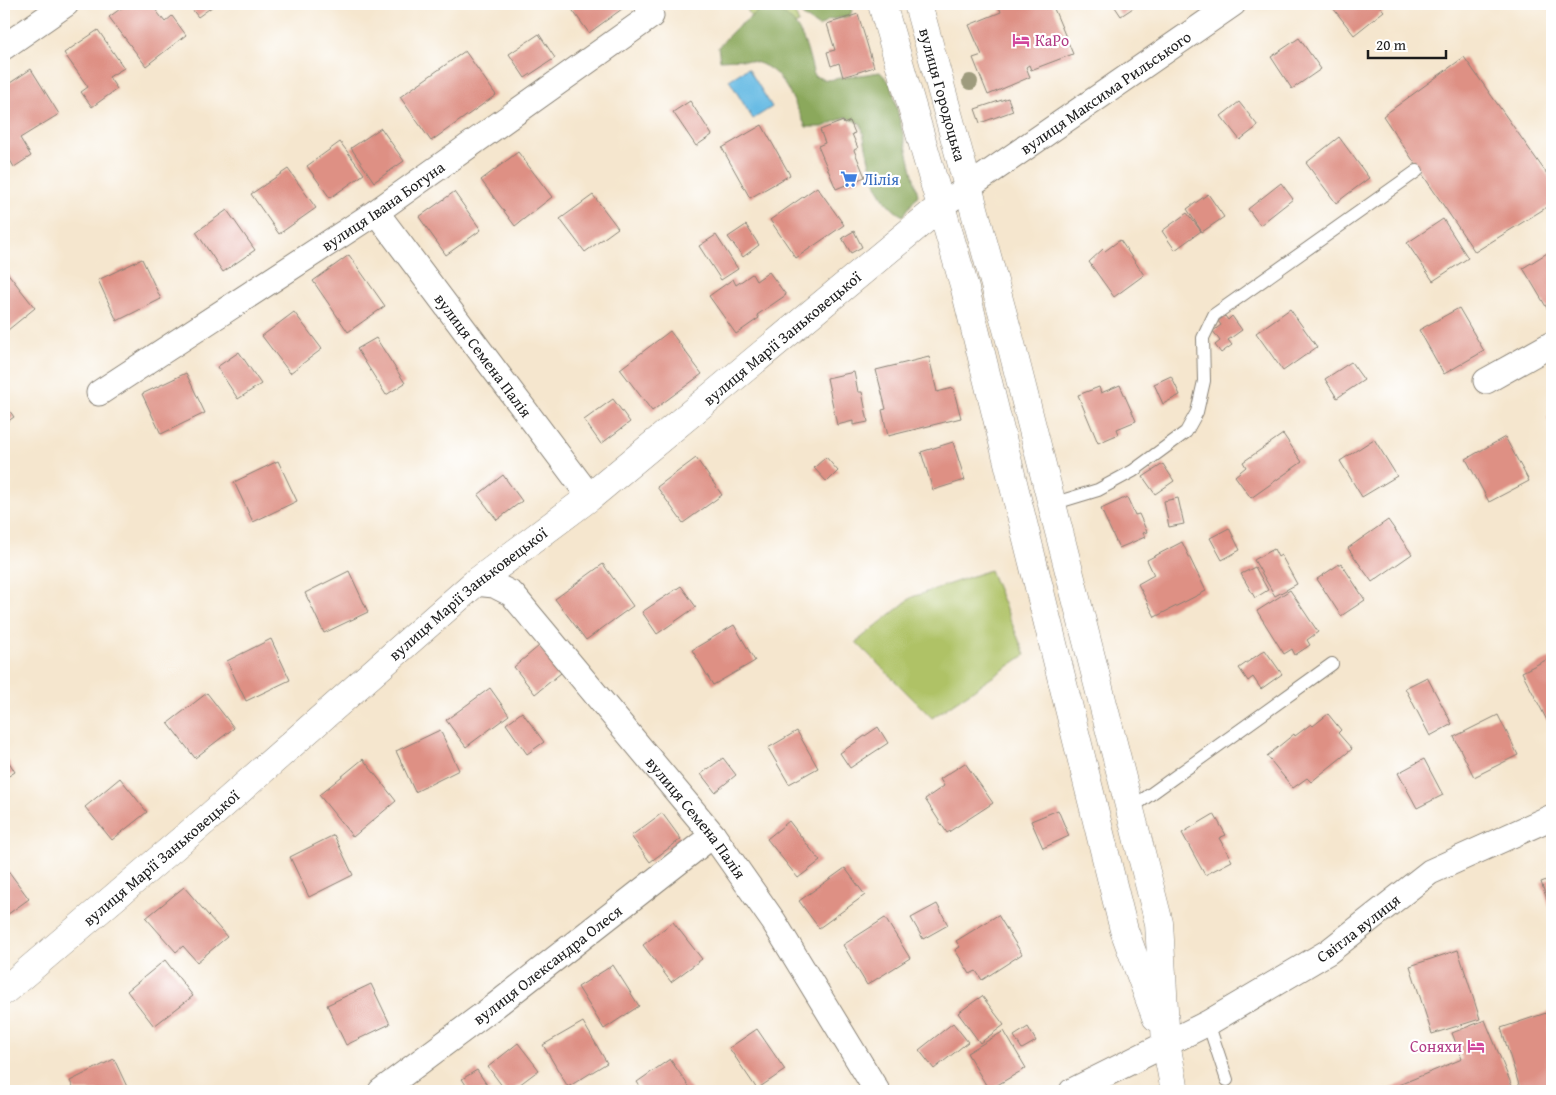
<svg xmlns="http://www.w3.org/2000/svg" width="1556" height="1095" font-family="'Gentium Book Plus',serif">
  <rect width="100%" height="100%" fill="#fff"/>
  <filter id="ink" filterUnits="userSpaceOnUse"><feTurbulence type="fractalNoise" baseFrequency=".02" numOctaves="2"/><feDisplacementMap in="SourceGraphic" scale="10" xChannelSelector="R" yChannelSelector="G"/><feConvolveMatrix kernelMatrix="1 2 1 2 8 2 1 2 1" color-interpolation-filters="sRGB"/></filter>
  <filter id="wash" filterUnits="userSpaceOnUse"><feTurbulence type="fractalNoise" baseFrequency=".0096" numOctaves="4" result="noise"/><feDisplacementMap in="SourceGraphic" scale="20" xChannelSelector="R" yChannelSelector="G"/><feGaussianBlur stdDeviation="1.12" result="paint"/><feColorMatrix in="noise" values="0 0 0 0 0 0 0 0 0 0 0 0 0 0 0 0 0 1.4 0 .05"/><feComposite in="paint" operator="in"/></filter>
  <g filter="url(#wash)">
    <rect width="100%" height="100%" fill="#f5e6ce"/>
    <path fill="#afc266" stroke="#666f41" d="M745,4H791L799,23L760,39Z
      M990,570L1025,655L932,718L856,642L912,597Z"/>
    <path fill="#8ba85b" stroke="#54623c" d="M791,4H854L850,16L829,20L819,27L803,16Z
      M762,8C799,9 807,46 814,76L827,80L880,72L891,84L918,195L903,216C871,199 869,155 861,124L846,117L823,127H806C784,81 778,55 720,60L718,47L734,30Z
      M1070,1086L1132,1087L1133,1091H1067Z"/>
    <path fill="#68bbe4" stroke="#426c80" d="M748,68L772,107L753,119L729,80Z"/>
    <g id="blocks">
      <path fill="#de9084" d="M127,4H151L165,22L172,16L186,35L146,66L109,17Z
        M188,4H216L198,17Z
        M568,4H625L626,6L589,33Z
        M998,4H1052L1073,54L1031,70L1029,65L1026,67L1030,77L988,95L973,58L982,55L969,25L1001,12Z
        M1113,4H1139L1121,16Z
        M1338,4H1378L1384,11L1354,35L1333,8Z
        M858,14L874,67L843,77L839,63L831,66L827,52L835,50L827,24Z
        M98,30L124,68L109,77L117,89L92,107L81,92L88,87L64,53Z
        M539,34L555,58L525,78L509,54Z
        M1299,38L1321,69L1292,89L1271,57Z
        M465,51L496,95L431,141L400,97Z
        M1464,57L1552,181V204L1475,252L1383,116Z
        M31,69L59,114L20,138L31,156L14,167L4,150V87Z
        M1008,98L1013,111L980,123L975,109Z
        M690,101L712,135L696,146L673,112Z
        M1239,102L1258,126L1240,140L1221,116Z
        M843,121L844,124L850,121L855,133L852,134L858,148L854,150L865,177L836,189L818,146L825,143L820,130Z
        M762,125L790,175L750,198L722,148Z
        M381,128L404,161L374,182L351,148Z
        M1339,137L1369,178L1336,203L1306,163Z
        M340,142L364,174L330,198L307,166Z
        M518,152L552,197L515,226L481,180Z
        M288,169L316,208L279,234L251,194Z
        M1281,183L1293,199L1260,225L1248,209Z
        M817,187L844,225L796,258L770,220Z
        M454,192L481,230L446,255L419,217Z
        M1208,194L1224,217L1202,232L1187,209Z
        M593,195L618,228L585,252L560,219Z
        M227,210L255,250L223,272L196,232Z
        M1187,213L1201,231L1175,250L1162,231Z
        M1443,219L1468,258L1433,281L1407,243Z
        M746,225L759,245L743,257L728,237Z
        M854,231L862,247L851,253L842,238Z
        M716,235L738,269L721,280L699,246Z
        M1120,240L1144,275L1114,297L1089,262L1103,249L1105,251Z
        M1552,250V307L1548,310L1523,268Z
        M349,255L385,306L348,332L313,281Z
        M142,259L161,299L117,321L98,280Z
        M6,271L35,308L8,330L4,324V273Z
        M769,272L786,295L757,315L759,318L736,334L709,296L733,279L736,285L752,274L756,281Z
        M1459,308L1484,351L1444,374L1419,330Z
        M1290,309L1317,347L1283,371L1256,333Z
        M294,312L322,349L290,373L262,336Z
        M1225,316L1228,320L1232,316L1242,330L1228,340L1232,345L1221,353L1215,345L1220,341L1213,331L1221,325L1218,321Z
        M670,331L702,374L652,411L620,369Z
        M376,338L405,383L386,395L357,349Z
        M239,352L261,384L238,399L217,367Z
        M929,357L937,392L953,388L961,418L888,436L882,410L886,409L876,370Z
        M1351,362L1364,380L1337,398L1325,379Z
        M854,372L858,392H862L868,422L853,425V421L837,425L827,378Z
        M186,373L205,413L161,434L142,394Z
        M1171,376L1180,395L1163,404L1154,384Z
        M1120,385L1136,421L1117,429L1119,434L1098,443L1078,395L1099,387L1101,393Z
        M613,399L630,422L601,444L584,420Z
        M4,403L14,417L4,424Z
        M1552,415V428L1547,418Z
        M1283,434L1302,462L1251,498L1235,476L1246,467L1243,462Z
        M1505,437L1529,481L1489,502L1466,459Z
        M1374,439L1397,476L1362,497L1340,461Z
        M953,442L965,480L933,490L921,452Z
        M826,457L838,471L827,482L814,468Z
        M696,458L722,495L683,523L657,487Z
        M278,461L297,501L253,522L234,482Z
        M1163,464L1174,481L1155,494L1143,477Z
        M503,475L522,501L497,520L478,495Z
        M1127,497L1135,515L1139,514L1147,532L1143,533L1145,537L1119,548L1101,509Z
        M1178,498L1184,524L1169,527L1164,501Z
        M1388,520L1412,554L1372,582L1348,548Z
        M1229,528L1240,550L1222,560L1210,538Z
        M1182,542L1206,591L1155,617L1138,584L1154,575L1147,560Z
        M1274,549L1278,557L1281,555L1297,584L1275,596L1254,560Z
        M1341,563L1365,600L1341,616L1317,579Z
        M603,564L633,606L586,640L555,599Z
        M1255,567L1268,590L1255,598L1241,574Z
        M349,571L368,612L324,633L305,593Z
        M681,586L696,607L657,634L642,612Z
        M1290,590L1318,632L1307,640L1310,645L1295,655L1292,649L1284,654L1257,611Z
        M734,625L755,661L713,685L692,650Z
        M271,639L290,680L246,701L227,661Z
        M539,646L561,673L535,694L514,667Z
        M1265,650L1282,674L1261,689L1253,677L1248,681L1239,668Z
        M1552,657V730L1522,672Z
        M1427,677L1452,724L1430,736L1405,688Z
        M490,688L509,715L466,747L446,720Z
        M207,693L234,728L195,758L168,723Z
        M522,712L544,742L527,754L506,724Z
        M1328,714L1341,730L1338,733L1352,749L1311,782L1307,778L1293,788L1267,756L1294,734L1295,736L1311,724L1313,726Z
        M1498,715L1518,755L1474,777L1454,737Z
        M878,727L888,743L850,768L840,753Z
        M440,730L459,770L415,792L396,751Z
        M797,731L818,768L789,784L768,748Z
        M4,754L15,772L4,779Z
        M723,758L736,775L715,792L701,774Z
        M363,759L396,801L353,837L319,795Z
        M1424,759L1443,795L1417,808L1398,773Z
        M965,763L993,803L947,833L925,799L944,786L940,779Z
        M120,778L147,812L112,840L85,807Z
        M1058,810L1069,836L1043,848L1031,821Z
        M662,813L681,839L650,862L631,836Z
        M1214,814L1226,835L1219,838L1232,861L1205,875L1182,833Z
        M789,821L820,861L798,878L767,839Z
        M334,835L353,875L309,897L290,857Z
        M4,865L29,899L4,917Z
        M845,868L865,895L819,928L799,901Z
        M1552,878V914L1541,882Z
        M184,887L227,937L197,962L183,946L176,952L146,918Z
        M937,904L948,925L923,939L911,918Z
        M998,915L1022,954L982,980L976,971L970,974L955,950L960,947L956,941Z
        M885,918L910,958L867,985L843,945Z
        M673,922L702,959L671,982L643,945Z
        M1458,950L1480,1019L1432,1034L1410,966Z
        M165,960L193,996L154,1026L127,991Z
        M613,965L639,1006L604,1029L578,987Z
        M371,984L390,1024L346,1045L327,1005Z
        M982,996L1004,1025L980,1043L958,1013Z
        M1552,1011V1091H1521L1501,1028Z
        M1485,1020L1514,1091H1384L1462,1059L1452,1033Z
        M583,1022L607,1063L568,1087L543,1045Z
        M953,1023L968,1042L934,1069L919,1050Z
        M1028,1027L1036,1041L1022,1049L1014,1036Z
        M757,1029L785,1070L757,1089L729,1048Z
        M1004,1031L1026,1068L989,1090L967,1053Z
        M518,1043L539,1070L511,1091H506L488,1067Z
        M114,1059L129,1091H75L70,1081Z
        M670,1059L692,1091H643L637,1082Z
        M477,1070L491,1091H470L462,1079Z"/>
    </g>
  </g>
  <g filter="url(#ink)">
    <use href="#blocks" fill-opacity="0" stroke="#888175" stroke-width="1"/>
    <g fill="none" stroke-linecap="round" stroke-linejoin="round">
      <g stroke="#888175" stroke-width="14">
        <path id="service" d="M1052,504L1098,490L1133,471L1186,432L1197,412L1204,381L1203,338L1214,315L1417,171
          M1130,809L1332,664
          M1208,1023L1227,1080"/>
      </g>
      <g stroke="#888175" stroke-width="27">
        <g id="minor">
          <path d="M4,47L66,4"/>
          <path id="s1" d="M941,206L1233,4"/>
          <path id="s2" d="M376,212L590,497"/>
          <path d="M1486,381L1552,344"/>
          <path id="s3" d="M99,393L376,212L651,16L647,4"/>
          <path id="s4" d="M475,583L494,585L512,594L713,835L774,922L877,1091"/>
          <path id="s5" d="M381,1091L496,1005L713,835"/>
          <path id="s6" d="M1072,1091L1208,1023L1328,952L1430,872L1552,817"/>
        </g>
      </g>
      <g stroke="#888175" stroke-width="29">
        <g id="tertiary">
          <path id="s7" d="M4,991L208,818L475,583L590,497L941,206"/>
        </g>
      </g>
      <g stroke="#888175" stroke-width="29">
        <g id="trunk">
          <path d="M882,4L964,285L1124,930L1156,1017"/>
          <path id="s8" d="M918,4L1010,340L1159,923L1166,1044L1175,1091"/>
        </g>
      </g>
      <use href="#service" stroke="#fff" stroke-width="12"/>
      <use href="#minor" stroke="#fff" stroke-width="25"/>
      <use href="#tertiary" stroke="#fff" stroke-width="28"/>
      <use href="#trunk" stroke="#fff" stroke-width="28"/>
    </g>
    <circle fill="#9e9b7d" cx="970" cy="82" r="8"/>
  </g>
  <defs>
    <g id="hotel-bare" transform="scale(1.35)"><path d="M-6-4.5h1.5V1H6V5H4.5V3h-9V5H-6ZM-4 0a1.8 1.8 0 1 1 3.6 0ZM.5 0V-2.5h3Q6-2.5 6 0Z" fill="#d1479c" stroke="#fff" stroke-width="2.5" paint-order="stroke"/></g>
    <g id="supermarket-bare" transform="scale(1.35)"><path d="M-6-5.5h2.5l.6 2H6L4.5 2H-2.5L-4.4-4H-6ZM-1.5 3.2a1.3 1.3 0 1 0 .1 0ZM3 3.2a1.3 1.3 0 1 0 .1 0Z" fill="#3f7fe0" stroke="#fff" stroke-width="2.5" paint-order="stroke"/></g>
  </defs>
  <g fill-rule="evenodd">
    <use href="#hotel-bare" x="1021" y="40"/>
    <use href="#supermarket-bare" x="849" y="179"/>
    <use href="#hotel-bare" x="1476" y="1046"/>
  </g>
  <g text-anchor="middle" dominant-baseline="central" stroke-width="4.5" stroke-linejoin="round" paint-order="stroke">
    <g font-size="16" fill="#b23c85" stroke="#fff" text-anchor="start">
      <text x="1035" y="40">КаРо</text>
      <text x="1462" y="1046" text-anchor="end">Соняхи</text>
    </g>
    <g font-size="16" fill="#1c1c1c" stroke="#fff">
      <text stroke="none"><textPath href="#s1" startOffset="200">вулиця Максима Рильського</textPath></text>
      <text stroke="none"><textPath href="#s8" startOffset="94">вулиця Городоцька</textPath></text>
      <text stroke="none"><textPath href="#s3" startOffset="340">вулиця Івана Богуна</textPath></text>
      <text stroke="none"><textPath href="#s7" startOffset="1016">вулиця Марії Заньковецької</textPath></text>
      <text stroke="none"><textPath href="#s2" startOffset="179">вулиця Семена Палія</textPath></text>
      <text stroke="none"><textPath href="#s7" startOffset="611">вулиця Марії Заньковецької</textPath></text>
      <text stroke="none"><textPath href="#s4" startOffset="329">вулиця Семена Палія</textPath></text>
      <text stroke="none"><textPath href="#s7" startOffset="206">вулиця Марії Заньковецької</textPath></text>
      <text stroke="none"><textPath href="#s6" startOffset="330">Світла вулиця</textPath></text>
      <text stroke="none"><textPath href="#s5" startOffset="209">вулиця Олександра Олеся</textPath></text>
    </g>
    <g font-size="16" fill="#366cbe" stroke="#fff" text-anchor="start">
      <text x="863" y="179">Лілія</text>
    </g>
  </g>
  <rect width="1556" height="1095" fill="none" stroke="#fff" stroke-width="20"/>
  <path d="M1368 50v8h78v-8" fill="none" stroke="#1c1c1c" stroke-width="2.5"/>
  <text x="1376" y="50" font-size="15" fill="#1c1c1c" stroke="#ffffff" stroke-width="4" paint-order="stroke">20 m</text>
</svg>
